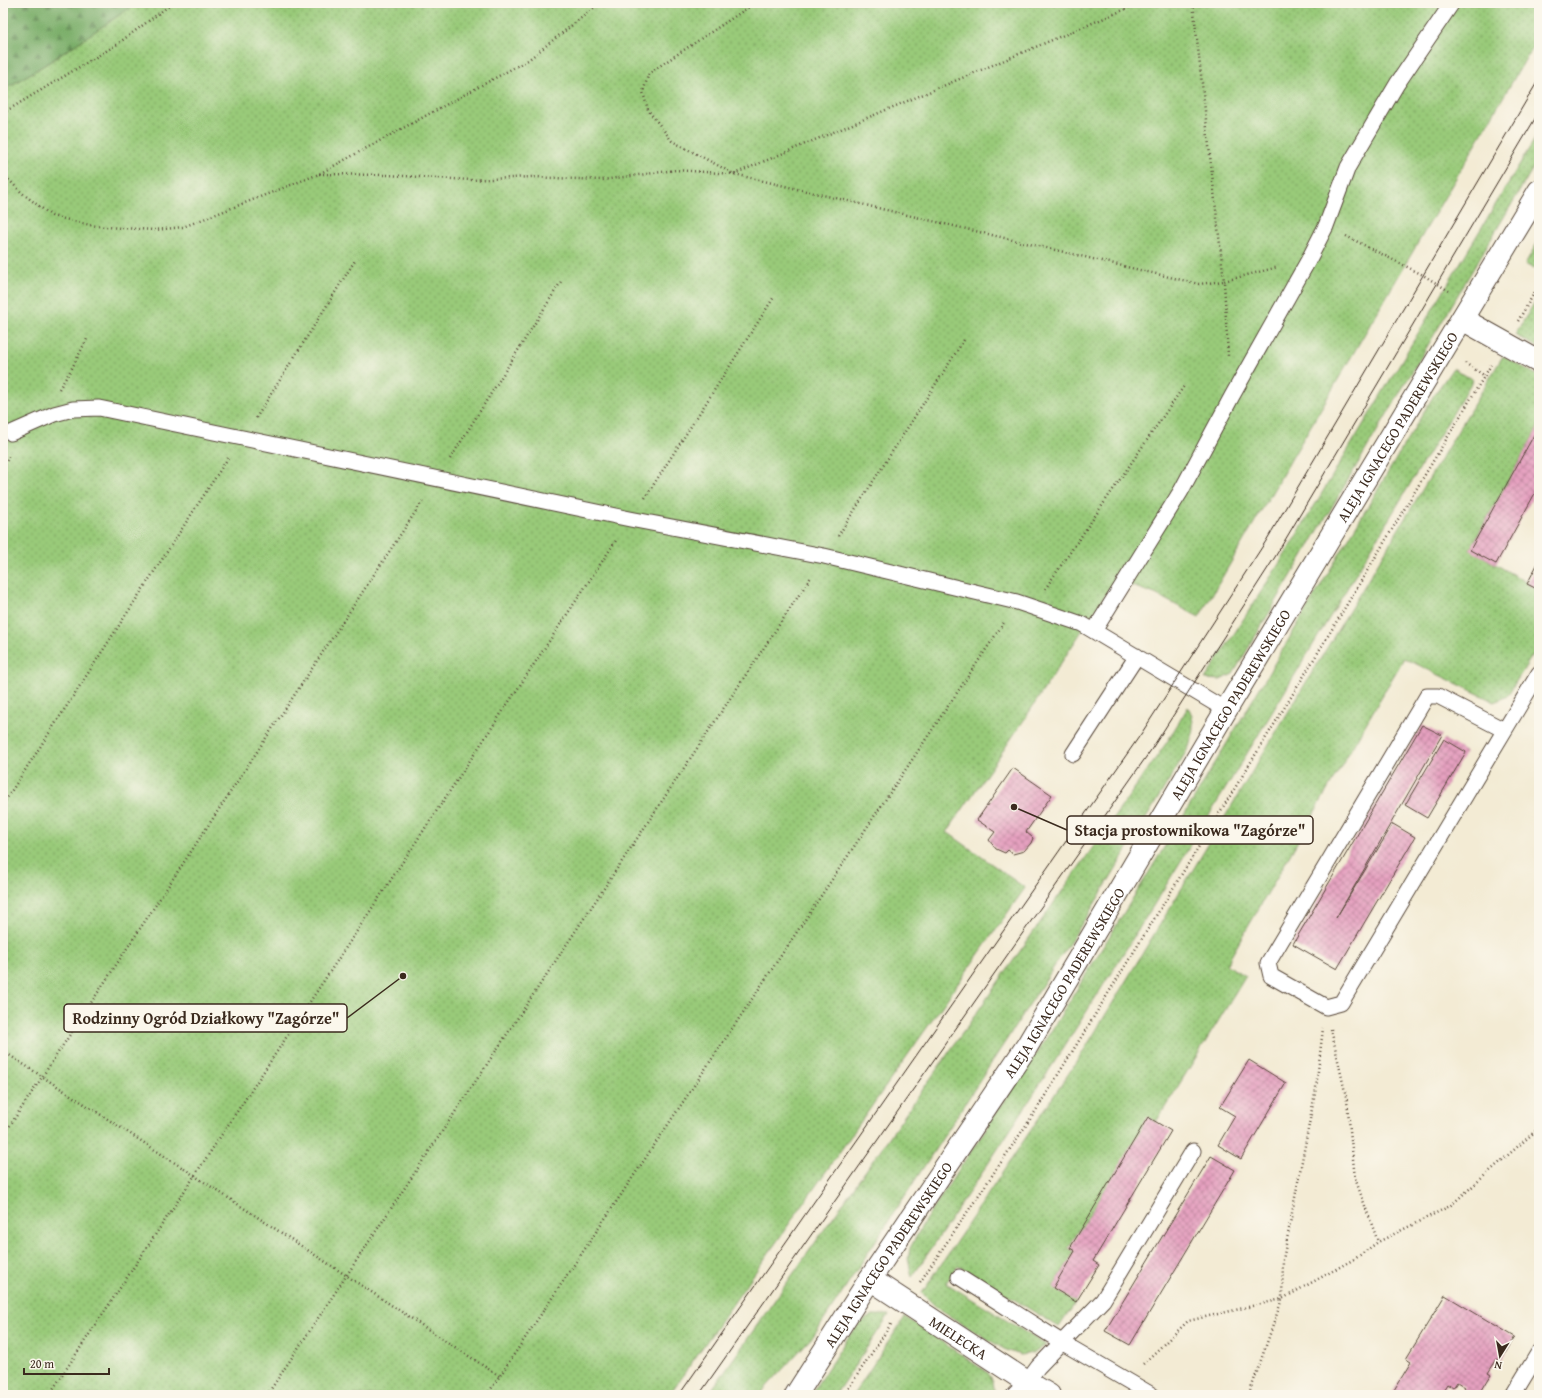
<svg xmlns="http://www.w3.org/2000/svg" width="1542" height="1398" font-family="'Gentium Book Plus',serif">
  <defs>
    <pattern id="grass-dots" width="8" height="8" patternUnits="userSpaceOnUse"><rect width="8" height="8" fill="#99ca79"/><path d="M2 2h.1M6 6h.1" fill="none" stroke="#7ea463" stroke-width="1.8" stroke-linecap="round"/></pattern>
    <pattern id="forest-firs" width="22" height="20" patternUnits="userSpaceOnUse"><rect width="22" height="20" fill="#7aae69"/><path d="M5 1l3.5 6h-7zM16 11l3.5 6h-7z" fill="#658e56"/></pattern>
    <pattern id="building-cross-hatch" width="8" height="8" patternUnits="userSpaceOnUse"><rect width="8" height="8" fill="#e5a0bf"/><path d="M0 0l8 8M0 8l8-8" fill="none" stroke="#bb839b"/></pattern>
  </defs>
  <rect width="100%" height="100%" fill="#fbf7ec"/>
  <filter id="ink" filterUnits="userSpaceOnUse"><feTurbulence type="fractalNoise" baseFrequency=".025" numOctaves="2"/><feDisplacementMap in="SourceGraphic" scale="8" xChannelSelector="R" yChannelSelector="G"/><feConvolveMatrix kernelMatrix="1 2 1 2 8 2 1 2 1" color-interpolation-filters="sRGB"/></filter>
  <filter id="wash" filterUnits="userSpaceOnUse"><feTurbulence type="fractalNoise" baseFrequency=".012" numOctaves="4" result="noise"/><feDisplacementMap in="SourceGraphic" scale="16" xChannelSelector="R" yChannelSelector="G"/><feGaussianBlur stdDeviation="0.9" result="paint"/><feColorMatrix in="noise" values="0 0 0 0 0 0 0 0 0 0 0 0 0 0 0 0 0 1.4 0 .05"/><feComposite in="paint" operator="in"/></filter>
  <g filter="url(#wash)">
    <rect width="100%" height="100%" fill="#f3ebd4"/>
    <path fill="url(#grass-dots)" stroke="#6a7a4c" d="M137,3H1539V36L1199,617L1155,594L1115,580L1024,720L947,832L1025,888L669,1395H3V90L51,61Z
      M1539,132V158L1233,674L1220,680L1205,679L1286,553Z
      M1539,240V261L1534,269L1525,264Z
      M1539,295V348L1515,335Z
      M1503,356L1539,376V426L1470,549L1539,590V645L1507,696L1495,702L1404,658L1226,965L1246,976L1156,1122L1150,1119L1068,1248L1075,1252L1053,1287L1076,1302L1059,1327L958,1265L946,1283L1046,1345L1034,1353L1020,1355L1004,1349L938,1309L922,1293L1083,1052Z
      M1453,368L1473,380C1290,682 1111,986 912,1277L908,1259L910,1248L924,1222L1053,1028L1189,807L1434,395Z
      M1188,707C1196,720 1193,733 1189,747L1089,913L815,1334L759,1395H708L1167,742Z
      M873,1315H889L835,1395H810L851,1333L861,1322Z
      M905,1317L988,1373L993,1381L995,1395H853Z"/>
    <path fill="url(#forest-firs)" stroke="#5a6c44" d="M3,3H137L51,61L3,90Z"/>
    <g id="blocks">
      <path fill="url(#building-cross-hatch)" d="M1539,426V486L1496,564L1470,550Z
        M1539,561V590L1527,584Z
        M1422,725L1442,735L1336,918L1393,824L1415,837L1337,969L1293,944Z
        M1444,739L1466,752L1427,818L1405,805Z
        M1013,768L1052,795L1026,832L1033,838L1031,843L1024,851L1013,854L1008,850L1005,853L996,849L989,840L995,832L977,820Z
        M1249,1060L1286,1083L1241,1159L1218,1145L1235,1116L1220,1107Z
        M1148,1117L1171,1131L1093,1261L1099,1265L1076,1302L1053,1288L1075,1251L1070,1248Z
        M1211,1156L1235,1170L1130,1345L1105,1331Z
        M1445,1295L1515,1337L1500,1361L1497,1359L1488,1373L1491,1375L1479,1395H1465L1461,1393L1465,1387L1457,1382L1453,1388L1447,1384L1440,1395H1391L1411,1362L1406,1359Z"/>
    </g>
  </g>
  <g filter="url(#ink)">
    <use href="#blocks" fill-opacity="0" stroke="#574739" stroke-width="1"/>
    <g fill="none" stroke-linecap="round" stroke-linejoin="round">
      <g stroke="#574739" stroke-width="17">
        <path id="service" d="M11,433L54,414L73,409L99,408L630,519L824,556L1017,602L1082,624L1226,710
          M1094,631L1181,491L1232,396L1308,261L1326,226L1348,167L1397,84L1452,3
          M1504,730L1438,696H1427L1268,963L1271,976L1326,1007L1341,1003L1539,673
          M1073,754L1137,656
          M959,1277L1063,1343L1152,1395
          M1014,1395L1027,1382L1038,1367L1103,1300L1193,1151
          M1513,1395L1539,1352"/>
      </g>
      <g stroke="#574739" stroke-width="24">
        <g id="minor">
          <path d="M1462,319L1539,362"/>
          <path id="s1" d="M870,1279L1027,1382L1049,1395"/>
        </g>
      </g>
      <g stroke="#574739" stroke-width="24">
        <g id="tertiary">
          <path id="s2" d="M796,1395L870,1279L1027,1046L1226,710L1539,191"/>
        </g>
      </g>
      <path stroke="#574739" stroke-width="2.5" stroke-dasharray="1 3" stroke-linecap="butt" d="M755,3L649,73L643,92L648,110L672,141L734,174L1199,284L1224,281L1228,356
        M1193,3L1224,281L1278,267
        M3,113L116,45L173,3
        M3,174L22,193L52,216L90,225L105,227L155,230L183,227L319,174L528,60L600,3
        M319,174L388,175L470,180L531,177L602,180L676,170L734,174L1140,3
        M1346,236L1423,275L1449,291
        M1518,321L1539,285
        M1465,363L1485,376
        M59,389L72,368L88,337
        M256,418L356,259
        M450,459L562,280
        M3,468L10,455
        M645,498L774,297
        M838,536L964,340
        M1045,589L1184,386
        M3,804L228,458
        M1331,1029L1347,1101L1355,1178L1378,1242
        M3,1051L195,1176L499,1376
        M3,1136L424,499
        M920,1282L1035,1112L1296,689L1491,365
        M1143,1364L1188,1321L1282,1299L1356,1258L1378,1242L1450,1206L1539,1128
        M49,1395L617,539
        M267,1395L811,577
        M487,1395L1005,621
        M844,1395L891,1324
        M1249,1395L1282,1299L1283,1260L1316,1088L1323,1028"/>
      <use href="#service" stroke="#fff" stroke-width="15"/>
      <use href="#minor" stroke="#fff" stroke-width="22"/>
      <use href="#tertiary" stroke="#fff" stroke-width="22"/>
      <path stroke="#3b2a1e" stroke-width="1" d="M679,1395L1141,734L1266,541L1539,79
        M699,1395L1151,750L1275,557L1539,112"/>
    </g>
  </g>
  <g text-anchor="middle" dominant-baseline="central" stroke-width="3" stroke-linejoin="round" paint-order="stroke">
    <g font-size="15" fill="#3b2a1e" stroke="#fbf7ec">
      <text stroke="none"><textPath href="#s2" startOffset="1140">ALEJA IGNACEGO PADEREWSKIEGO</textPath></text>
      <text stroke="none"><textPath href="#s2" startOffset="816">ALEJA IGNACEGO PADEREWSKIEGO</textPath></text>
      <text stroke="none"><textPath href="#s2" startOffset="492">ALEJA IGNACEGO PADEREWSKIEGO</textPath></text>
      <text stroke="none"><textPath href="#s2" startOffset="168">ALEJA IGNACEGO PADEREWSKIEGO</textPath></text>
      <text stroke="none"><textPath href="#s1" startOffset="106">MIELECKA</textPath></text>
    </g>
  </g>
  <path fill="none" stroke="#3b2a1e" stroke-width="1.5" d="M1014 807L1067 830M403 976L347 1018"/>
  <g fill="#3b2a1e" stroke="#fbf7ec" stroke-width="1.5">
    <circle cx="1014" cy="807" r="4"/>
    <circle cx="403" cy="976" r="4"/>
  </g>
  <g fill="#fbf7ec" stroke="#3b2a1e" stroke-width="1.5">
    <rect x="1067" y="816" width="246" height="28" rx="4"/>
    <rect x="64" y="1004" width="283" height="28" rx="4"/>
  </g>
  <g font-size="16" text-anchor="middle" font-weight="bold" fill="#3b2a1e">
    <text x="1190" y="836">Stacja prostownikowa "Zagórze"</text>
    <text x="206" y="1024">Rodzinny Ogród Działkowy "Zagórze"</text>
  </g>
  <rect width="1542" height="1398" fill="none" stroke="#fbf7ec" stroke-width="16"/>
  <g transform="translate(1500 1356) rotate(191)" stroke="#fbf7ec" stroke-width="3" paint-order="stroke">
  <path d="M0-3L7 15L0 10L-7 15Z" fill="#3b2a1e"/>
  <text y="-6" font-size="11" font-weight="bold" text-anchor="middle" fill="#3b2a1e">N</text>
  </g>
  <path d="M24 1368v6h85v-6" fill="none" stroke="#3b2a1e" stroke-width="2"/>
  <text x="30" y="1368" font-size="12" fill="#3b2a1e" stroke="#fbf7ec" stroke-width="3" paint-order="stroke">20 m</text>
</svg>
